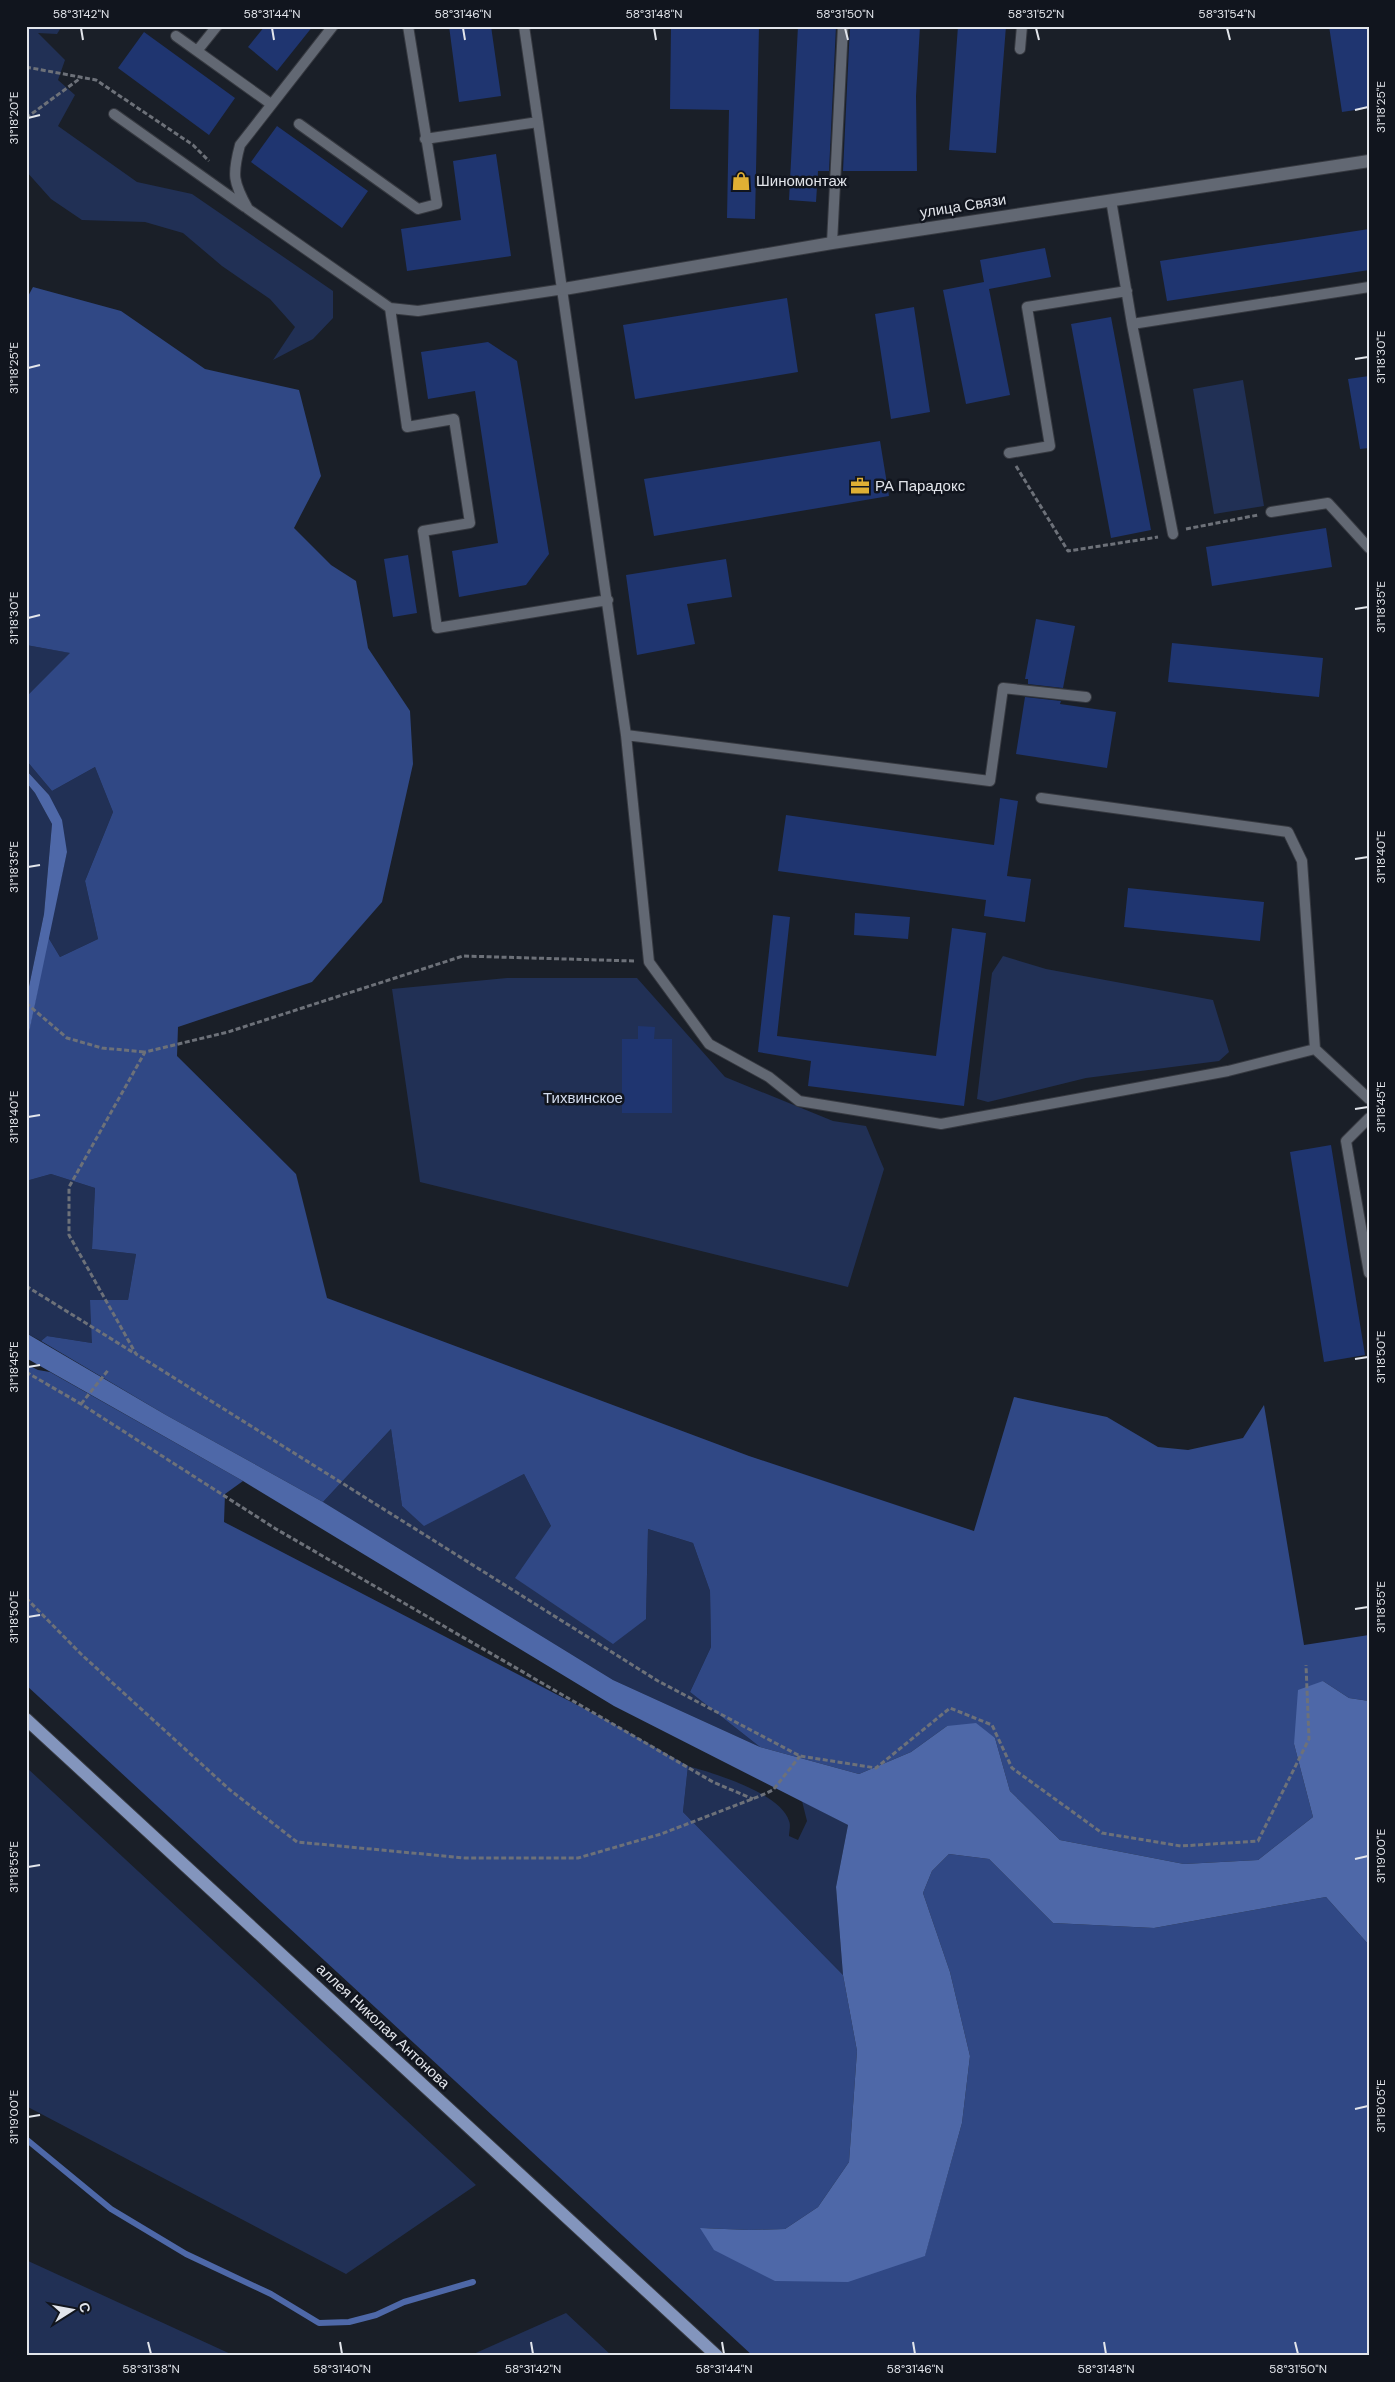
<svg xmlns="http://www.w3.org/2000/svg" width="1395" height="2382" font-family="'DM Sans',sans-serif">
  <rect width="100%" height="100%" fill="#1a1f28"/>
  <path fill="#213055" d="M26,26H62L57,34L38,33L65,60L58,80L75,95L58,126L137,182L192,194L333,291V318L313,339L273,360L295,327L270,299L222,266L183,233L145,222L82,220L51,199L26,171Z
    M1243,380L1264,506L1214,514L1193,389Z
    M26,645L71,653L26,697Z
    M26,760L52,791L95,767L113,812L85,881L98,939L60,957L48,937L67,852L49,795L26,770Z
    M26,782L35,793L52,824L44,914L26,1001Z
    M1003,956L1046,969L1213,1000L1229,1052L1219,1061L1086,1078L988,1102L977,1099L992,973Z
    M507,978H637L725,1077L833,1121L866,1126L884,1169L848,1287L420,1182L392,989Z
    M51,1174L95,1188L92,1249L136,1254L128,1300L92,1343L47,1336L41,1341L26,1333V1181Z
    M391,1429L402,1506L424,1525L524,1474L551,1526L646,1619L648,1529L693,1543L710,1591L711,1647L690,1692L760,1747L613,1680L323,1502Z
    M688,1766C713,1773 781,1793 789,1821C791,1825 789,1832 789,1836L798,1840L807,1821L802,1801L848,1825L836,1887L843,1975L683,1812Z
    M26,1767L476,2185L346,2274L26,2106Z
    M26,2260L235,2356H26Z
    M566,2313L612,2356H469Z"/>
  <path fill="#304885" d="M33,287L121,311L205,369L299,390L321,476L294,528L331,565L356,581L368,648L410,711L413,764L382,902L312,982L178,1027L177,1056L296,1174L327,1298L749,1456L974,1531L1014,1397L1107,1417L1158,1447L1188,1450L1243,1438L1264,1405L1304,1645L1369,1635V1701L1349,1698L1323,1681L1294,1744L1313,1817L1258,1860L1184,1864L1060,1840L1010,1791L995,1738L947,1726L911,1752L859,1774L760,1747L690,1692L711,1647L710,1591L693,1543L648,1529L646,1619L613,1644L515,1578L551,1526L524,1474L424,1526L402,1506L391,1429L323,1502L166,1415L41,1341L47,1336L92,1343L90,1300H128L136,1254L92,1249L95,1188L51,1174L26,1181V1047L48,937L60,957L98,939L85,881L113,812L95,767L52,791L26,760V697L70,653L26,645V300Z
    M26,1364L38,1370L50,1372L243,1481L225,1494L224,1522L610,1722L688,1766L683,1812L843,1975L857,2051L849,2162L818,2207L785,2229L749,2230L700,2228L925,2255L962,2123L970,2056L950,1972L923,1893L932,1871L949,1854L989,1859L1053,1923L1154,1928L1326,1897L1369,1945V2356H753L26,1685Z"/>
  <path fill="#4e68a8" d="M26,770L49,795L62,820L67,852L26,1047V1001L44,914L52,824L35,793L26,782Z
    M26,1333L166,1415L323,1502L613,1680L760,1747L859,1774L911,1752L947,1726L976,1723L995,1738L1010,1791L1060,1840L1184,1864L1258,1860L1313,1817L1294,1744L1298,1690L1323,1681L1349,1698L1369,1701V1945L1326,1897L1154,1928L1053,1923L989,1859L949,1854L932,1871L923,1893L950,1972L970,2056L962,2123L925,2256L848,2282L775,2281L714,2250L700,2228L749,2230L785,2229L818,2207L849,2162L857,2051L843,1975L836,1887L848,1825L614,1706L243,1481L26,1358Z"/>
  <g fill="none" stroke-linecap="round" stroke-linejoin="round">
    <path stroke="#4e68a8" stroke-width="6" d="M26,2139L111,2209L186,2254L271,2294L319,2323L349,2322L376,2315L404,2302L473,2282"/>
  </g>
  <path fill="#1f3570" d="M265,26H313L277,71L248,47Z
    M449,26H491L501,96L459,102Z
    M671,26H759L755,219L727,218L729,110L670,109Z
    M798,26H836L829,171H818L816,202L789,200Z
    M850,26H920L916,96L917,171H843Z
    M958,26H1006L996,153L949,150Z
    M1329,26H1369V108L1342,112Z
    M144,32L235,98L209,135L118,68Z
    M277,126L368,191L342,228L251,162Z
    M496,154L511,256L407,271L401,229L461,220L453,161Z
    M1369,229V270L1167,301L1160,261Z
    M1045,248L1051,277L989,289L1010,395L966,404L943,290L984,282L980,260Z
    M787,298L798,372L635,399L623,325Z
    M914,307L930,412L891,419L875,314Z
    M1111,317L1151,530L1111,538L1071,324Z
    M488,342L517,361L549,554L526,585L459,597L452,551L498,543L475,391L428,399L421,352Z
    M1369,376V448L1360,449L1348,379Z
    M880,441L889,496L654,536L644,479Z
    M1326,528L1332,567L1212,586L1206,547Z
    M408,555L417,613L393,617L384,559Z
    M726,559L732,597L687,604L695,644L637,655L626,575Z
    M1036,619L1075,626L1063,688L1028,684V679H1025Z
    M1172,643L1323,658L1319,697L1168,682Z
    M1025,697L1061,701L1060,704L1116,712L1107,768L1016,754Z
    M1000,798L1018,801L1007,876L1031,879L1025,922L984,916L986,900L778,871L786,815L994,845Z
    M1128,888L1264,902L1260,941L1124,927Z
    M855,913L910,917L908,939L854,935Z
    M773,915L790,917L777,1036L936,1056L952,928L986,933L964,1106L808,1086L811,1061L758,1052Z
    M638,1026L655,1027L654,1039H672V1113H622V1039H638Z
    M1331,1145L1365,1355L1324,1362L1290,1152Z"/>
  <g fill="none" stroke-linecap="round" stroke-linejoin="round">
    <g stroke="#363940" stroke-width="12">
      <path id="lane" d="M333,26L240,145C232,175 233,182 248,209L390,308L418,311L564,289
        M524,26L538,122
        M176,36L271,104
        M1020,49L1022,26
        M197,51L217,26
        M114,114L245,207
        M299,124L418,209L437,204L408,26
        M425,139L538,122L626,735L649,962L709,1044L769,1077L799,1101L941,1124L1228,1071L1315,1049L1369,1099
        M1111,200L1132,324L1173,534
        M832,243L843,26
        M390,308L407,427L454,419L470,523L423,531L437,628L608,600
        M1132,324L1369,287
        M1009,453L1050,446L1027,307L1127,291
        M1271,512L1328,503L1369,548
        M626,735L990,781L1003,688L1086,697
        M1041,798L1288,832L1302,861L1315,1049
        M1369,1118L1346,1141L1369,1273"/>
    </g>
    <g stroke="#363940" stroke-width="14">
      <path id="street" d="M564,289L832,243L1369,161"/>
    </g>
    <g stroke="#363940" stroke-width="14">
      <path id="primary" d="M26,1719L717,2356"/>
    </g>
    <path stroke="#6d7179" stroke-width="3" stroke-dasharray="5 2.5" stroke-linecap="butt" d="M26,67L96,80L193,145L209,161
      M26,118L82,77
      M1016,466L1068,551L1158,537
      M1186,529L1258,515
      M634,961L463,956L228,1032L145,1052L69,1187V1235L136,1354L658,1681L800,1756L876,1768L950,1708L992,1725L1012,1768L1102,1833L1181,1846L1258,1841L1309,1739L1306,1665
      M26,1003L67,1038L102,1048L145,1052
      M26,1286L134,1353
      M26,1372L81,1404L276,1529L713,1782L753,1799
      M81,1404L109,1369
      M26,1598L82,1655L230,1790L297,1842L465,1858H578L661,1834L760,1796L773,1790L800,1756"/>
    <use href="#lane" stroke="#626873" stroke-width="10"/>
    <use href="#street" stroke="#626873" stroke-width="12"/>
    <use href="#primary" stroke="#8395bd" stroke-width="12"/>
  </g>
  <path fill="none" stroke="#e2e5eb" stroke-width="2" d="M81,28L83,40M272,28L274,40M463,28L465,40M654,28L656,40M845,28L848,40M1036,28L1039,40M1227,28L1230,40M1355,110L1368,107M28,118L40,115M1355,359L1368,357M28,368L40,365M1355,609L1368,607M28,618L40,615M1355,859L1368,857M28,867L40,865M1355,1109L1368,1107M28,1117L40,1115M1355,1359L1368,1357M28,1367L40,1365M1355,1609L1368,1607M28,1617L40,1615M1355,1859L1368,1856M28,1867L40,1865M1355,2109L1368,2106M28,2117L40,2115M148,2342L151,2354M340,2342L342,2354M531,2342L533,2354M722,2342L724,2354M913,2342L915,2354M1104,2342L1106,2354M1295,2342L1298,2354"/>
  <defs>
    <g id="shop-bare" transform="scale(1.5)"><path d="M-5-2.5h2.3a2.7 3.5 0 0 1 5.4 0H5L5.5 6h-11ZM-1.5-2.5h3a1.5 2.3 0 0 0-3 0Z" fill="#e0b034" stroke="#11151e" stroke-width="2.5" paint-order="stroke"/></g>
    <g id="office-bare" transform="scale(1.5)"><path d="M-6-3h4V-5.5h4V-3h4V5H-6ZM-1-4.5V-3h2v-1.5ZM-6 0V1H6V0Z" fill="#e0b034" stroke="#11151e" stroke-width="2.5" paint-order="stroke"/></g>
  </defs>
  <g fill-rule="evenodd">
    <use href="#shop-bare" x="741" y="181"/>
    <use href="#office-bare" x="860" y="486"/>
  </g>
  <g text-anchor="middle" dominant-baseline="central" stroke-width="5" stroke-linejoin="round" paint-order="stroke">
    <g font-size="15" fill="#e2e5eb" stroke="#11151e" text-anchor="start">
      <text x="756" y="181">Шиномонтаж</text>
      <text x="875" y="486">РА Парадокс</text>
    </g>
    <g font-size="15" fill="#e2e5eb" stroke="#11151e">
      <text transform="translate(963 206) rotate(-9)">улица Связи</text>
      <text transform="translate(383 2026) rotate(43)">аллея Николая Антонова</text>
    </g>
    <g font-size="15" fill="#d4ddef" stroke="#11151e">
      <text x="583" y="1098">Тихвинское</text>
    </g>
  </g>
  <rect width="1395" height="2382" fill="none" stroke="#11151e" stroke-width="55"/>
  <g transform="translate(72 2310) rotate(79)" stroke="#11151e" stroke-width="4" paint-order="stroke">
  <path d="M0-4L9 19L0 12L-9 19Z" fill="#e2e5eb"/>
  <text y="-8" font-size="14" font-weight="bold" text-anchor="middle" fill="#e2e5eb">С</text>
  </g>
  <rect x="28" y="28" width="1340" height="2326" fill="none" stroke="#e2e5eb" stroke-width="2"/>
  <g font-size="12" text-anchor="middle" fill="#e2e5eb">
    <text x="81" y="18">58°31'42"N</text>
    <text x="272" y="18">58°31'44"N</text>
    <text x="463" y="18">58°31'46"N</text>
    <text x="654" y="18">58°31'48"N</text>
    <text x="845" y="18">58°31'50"N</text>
    <text x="1036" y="18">58°31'52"N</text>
    <text x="1227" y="18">58°31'54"N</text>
    <text transform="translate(1381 107) rotate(-90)" y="4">31°18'25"E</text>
    <text transform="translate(14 118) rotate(-90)" y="4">31°18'20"E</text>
    <text transform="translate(1381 357) rotate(-90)" y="4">31°18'30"E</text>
    <text transform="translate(14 368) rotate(-90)" y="4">31°18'25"E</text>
    <text transform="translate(1381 607) rotate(-90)" y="4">31°18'35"E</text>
    <text transform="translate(14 618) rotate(-90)" y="4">31°18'30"E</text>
    <text transform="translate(1381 857) rotate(-90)" y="4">31°18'40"E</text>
    <text transform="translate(14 867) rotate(-90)" y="4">31°18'35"E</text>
    <text transform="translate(1381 1107) rotate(-90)" y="4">31°18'45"E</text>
    <text transform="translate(14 1117) rotate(-90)" y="4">31°18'40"E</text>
    <text transform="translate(1381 1357) rotate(-90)" y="4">31°18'50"E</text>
    <text transform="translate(14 1367) rotate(-90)" y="4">31°18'45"E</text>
    <text transform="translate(1381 1607) rotate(-90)" y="4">31°18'55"E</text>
    <text transform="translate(14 1617) rotate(-90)" y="4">31°18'50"E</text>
    <text transform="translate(1381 1856) rotate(-90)" y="4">31°19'00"E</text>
    <text transform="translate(14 1867) rotate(-90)" y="4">31°18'55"E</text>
    <text transform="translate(1381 2106) rotate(-90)" y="4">31°19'05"E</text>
    <text transform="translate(14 2117) rotate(-90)" y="4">31°19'00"E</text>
    <text x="151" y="2373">58°31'38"N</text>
    <text x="342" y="2373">58°31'40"N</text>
    <text x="533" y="2373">58°31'42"N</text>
    <text x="724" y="2373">58°31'44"N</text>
    <text x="915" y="2373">58°31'46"N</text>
    <text x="1106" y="2373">58°31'48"N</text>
    <text x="1298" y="2373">58°31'50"N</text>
  </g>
</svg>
